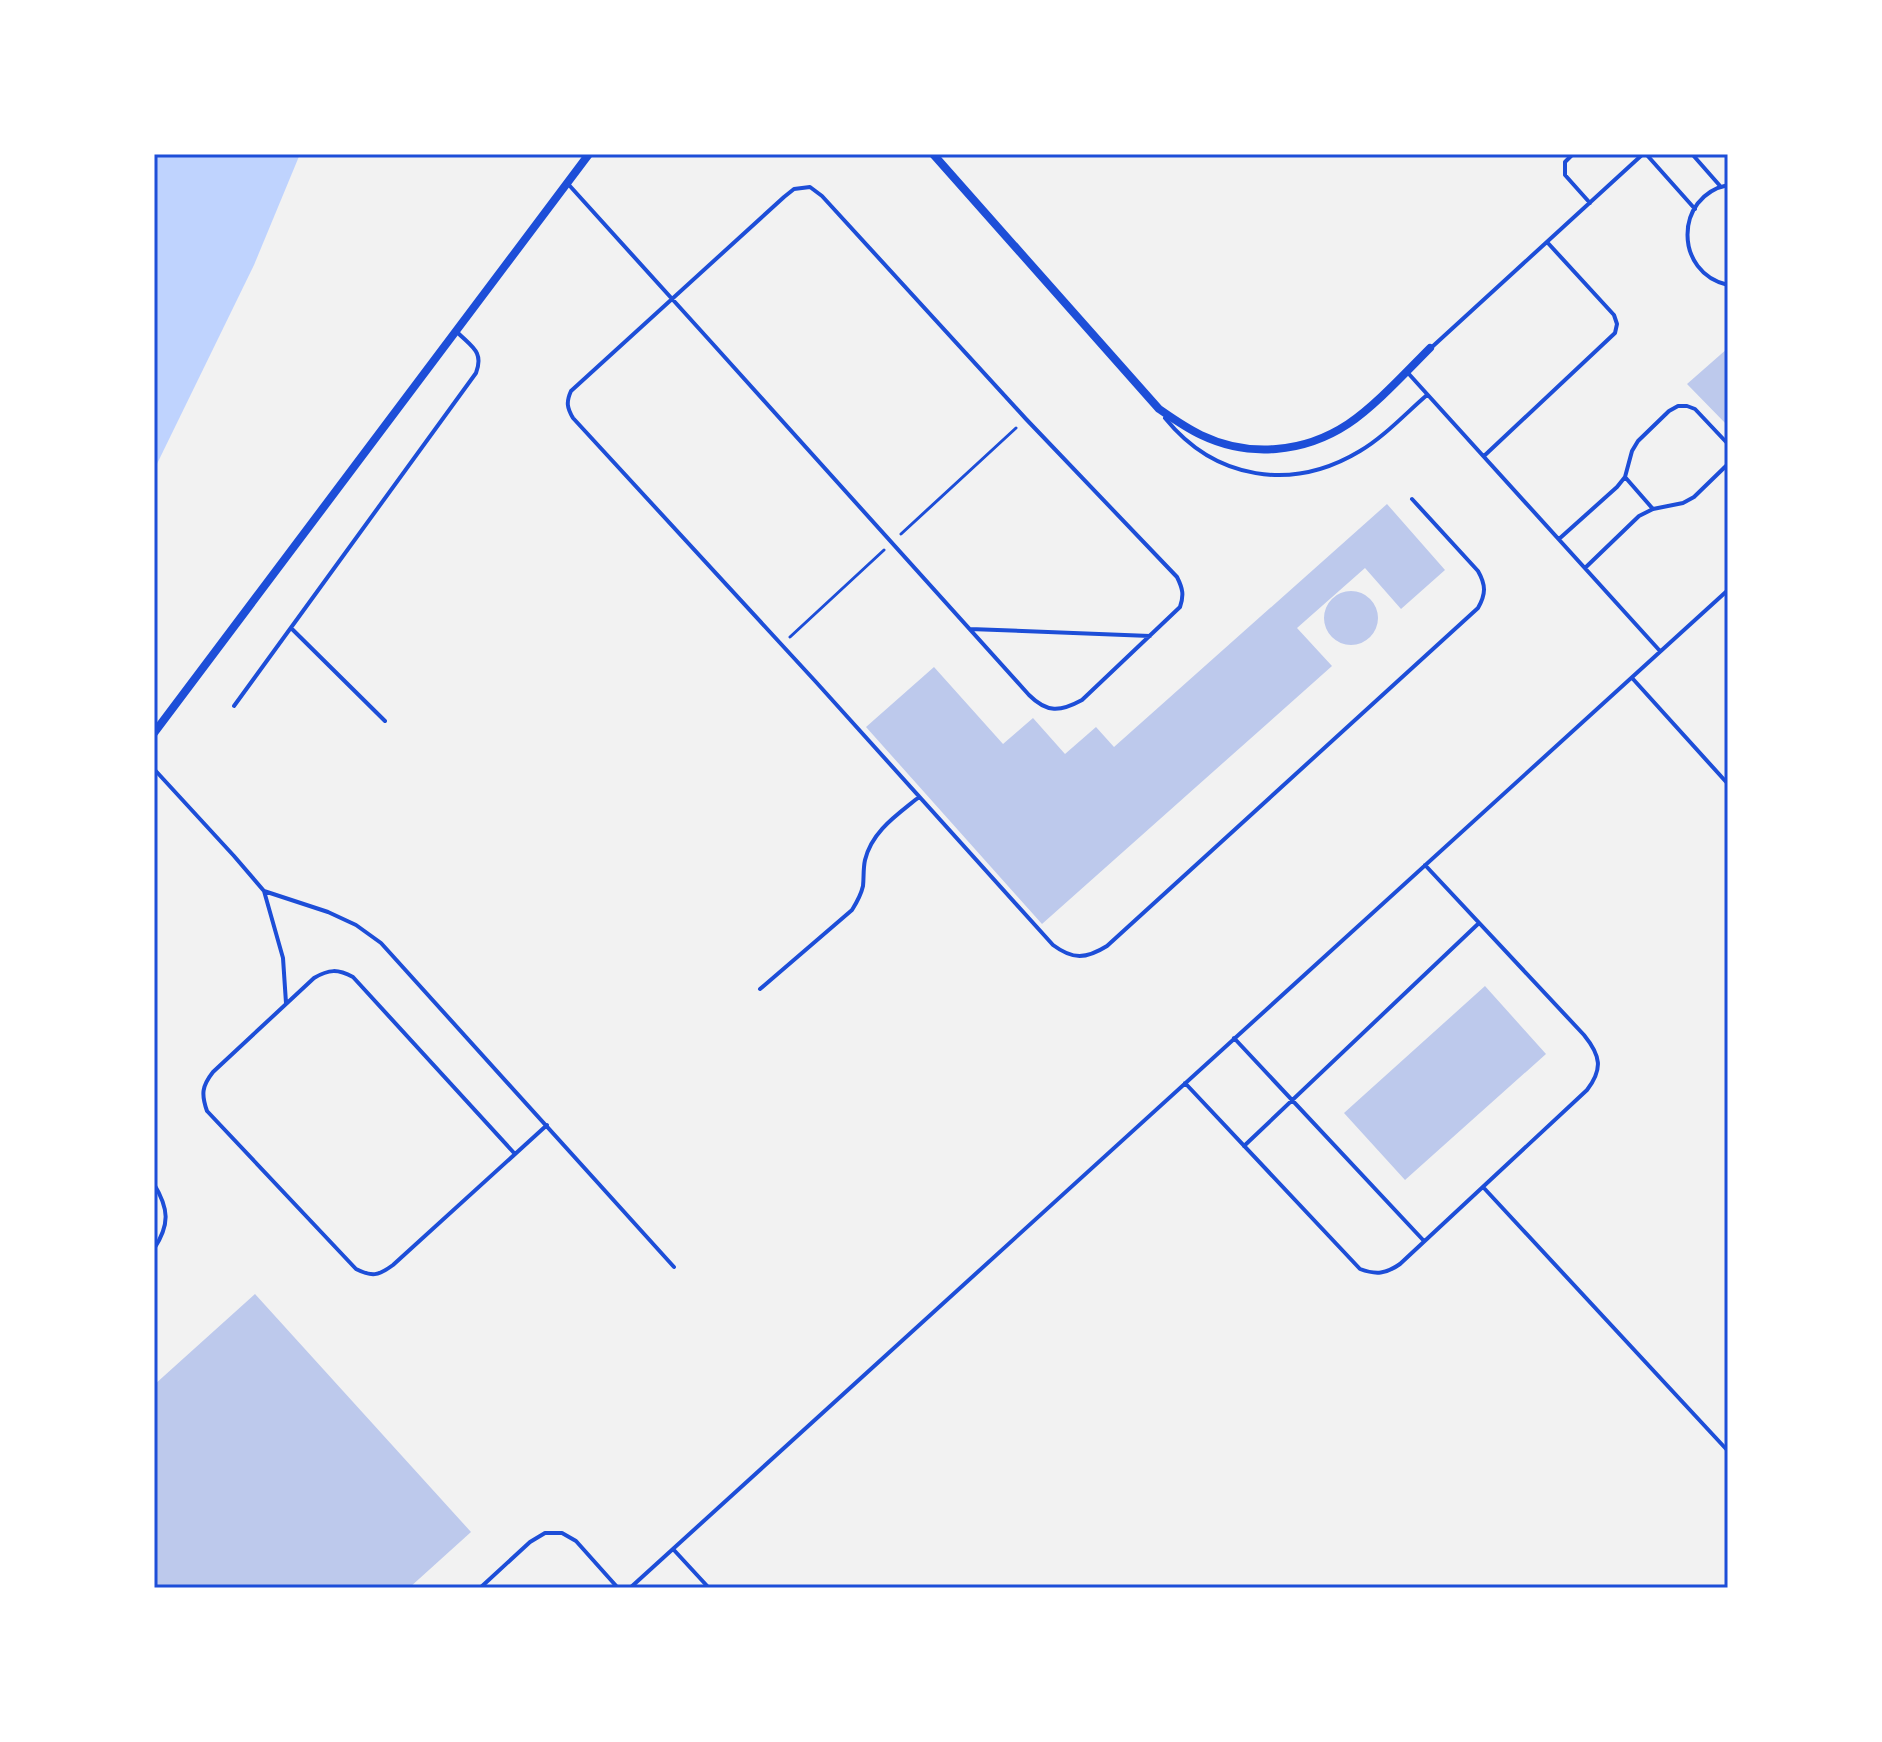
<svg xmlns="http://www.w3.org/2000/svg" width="1882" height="1742" font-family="'Public Sans',sans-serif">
  <rect width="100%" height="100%" fill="#f2f2f2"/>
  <path fill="#bfd3fe" d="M154,154H300L254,265L154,470Z"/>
  <path fill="#bdc9ec" d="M1728,348V426L1687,384Z
    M1387,504L1445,570L1401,609L1365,568L1297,628L1332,666L1042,924L866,727L934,667L1003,744L1033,718L1065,754L1096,727L1114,747Z
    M1324 618a27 27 0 1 1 54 0a27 27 0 1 1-54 0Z
    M1485,986L1546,1054L1405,1180L1344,1113Z
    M255,1294L471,1532L409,1588H154V1385Z"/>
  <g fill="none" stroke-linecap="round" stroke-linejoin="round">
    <path stroke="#1d4ed8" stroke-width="3" d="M901,534L1016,428
      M790,637L884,550"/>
    <path stroke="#1d4ed8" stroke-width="4" d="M1573,154L1565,162V175L1590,203
      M1646,154L1695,209
      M1692,154L1721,187
      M569,185L712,343L1029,695C1047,713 1060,712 1082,700L1180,607C1184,595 1183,589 1177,577L1026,419L822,196L810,187L794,189L784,197L571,391C566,402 567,408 573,418L816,682L1053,945C1073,960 1086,959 1107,946L1478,608C1486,594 1486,585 1478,571L1412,499
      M1728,185C1674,196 1674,273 1728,285
      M1432,347L1643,154
      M1408,373L1660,651
      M1165,418C1215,480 1292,492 1360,451C1384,437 1406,413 1427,395
      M1484,456L1615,333L1617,324L1614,315L1547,242
      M1625,477L1653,509
      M1559,539L1617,487L1625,477L1632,451L1638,441L1669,411L1678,406H1687L1695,409L1728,444
      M1585,568L1639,516L1653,509L1683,503L1694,497L1728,464
      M291,628L385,721
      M970,629L1150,636
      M1633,679L1728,784
      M234,706L476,373C484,352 472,347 458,333
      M154,769L234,856L264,891L283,958L286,1003
      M264,891L328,912L356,925L381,943L674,1267
      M760,989L852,910C857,902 861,895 863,886C864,877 863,869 865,860C872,831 897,815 919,797
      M1234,1038L1424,1241
      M1185,1083L1360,1269C1376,1275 1386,1274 1400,1264L1587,1090C1603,1069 1601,1056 1584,1035L1425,865
      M1244,1146L1479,923
      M515,1154L353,977C338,969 329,969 314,978L213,1072C202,1086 201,1094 207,1111L356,1269C372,1277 378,1276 393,1265L547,1125
      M154,1184C169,1209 170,1224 154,1249
      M1483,1187L1728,1451
      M673,1549L709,1588
      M480,1588L530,1542L545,1533H562L576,1541L618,1588
      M630,1588L1728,590"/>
    <path stroke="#1d4ed8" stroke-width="8" d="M933,154L1159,409C1172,418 1186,428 1201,435C1249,458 1304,453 1348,424C1375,406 1406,372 1430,348
      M154,733L589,154"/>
  </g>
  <rect width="1882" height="1742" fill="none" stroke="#ffffff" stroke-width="312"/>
  <rect x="156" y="156" width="1570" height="1430" fill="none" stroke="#1d4ed8" stroke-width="3"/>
</svg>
